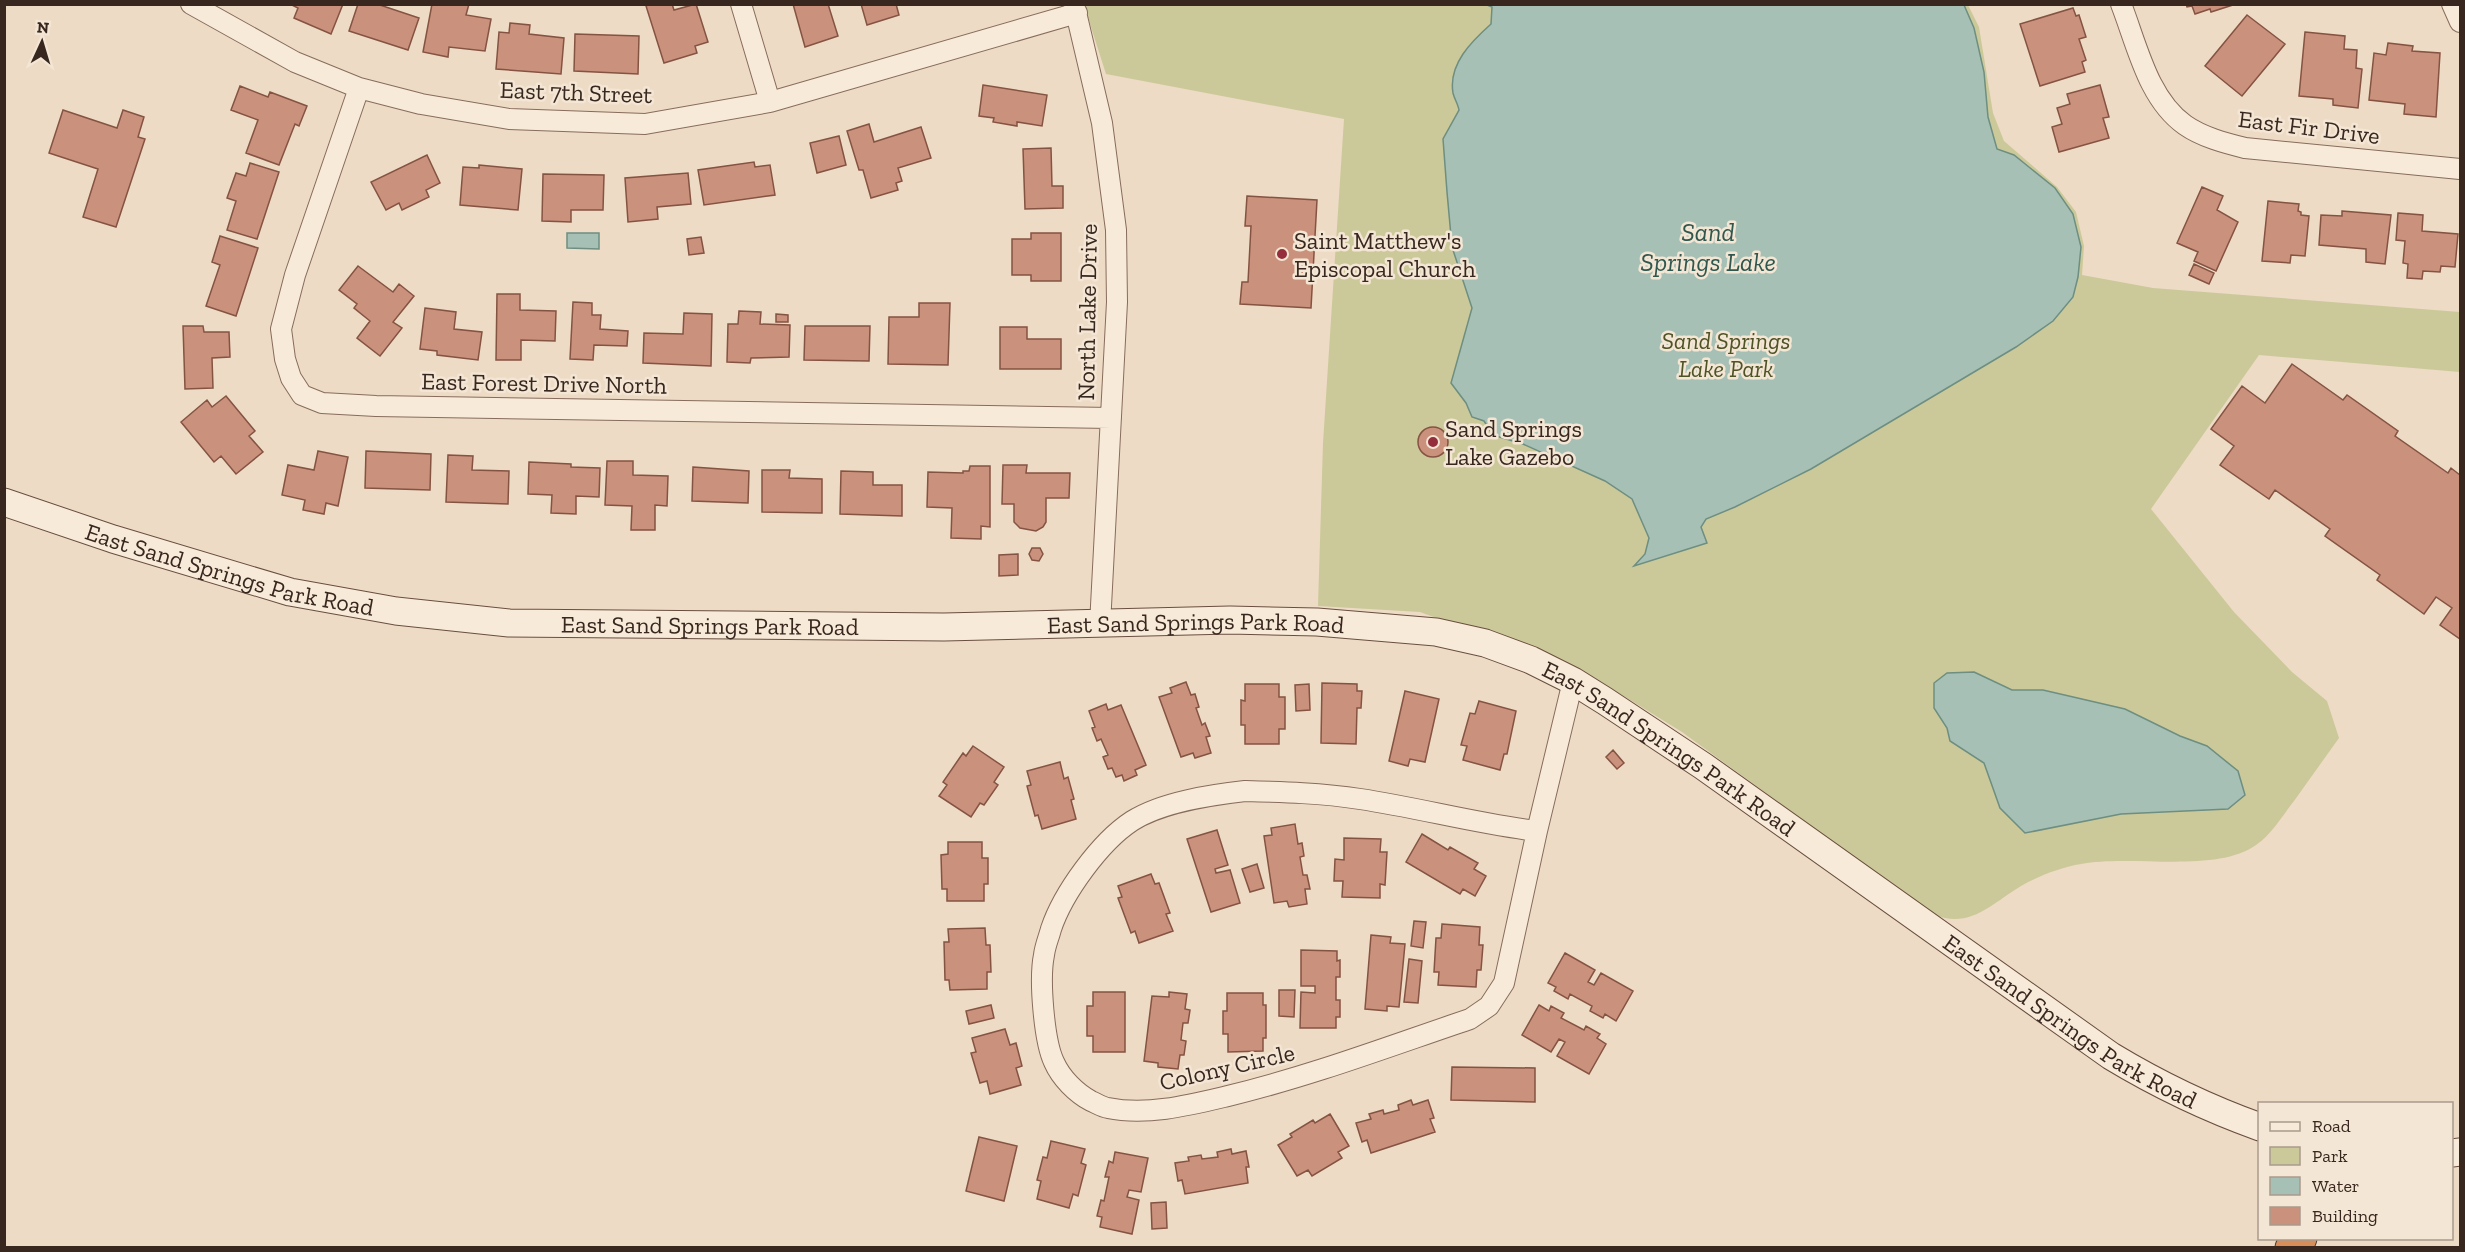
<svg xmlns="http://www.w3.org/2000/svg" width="2465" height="1252" font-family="'Zilla Slab',serif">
  <rect width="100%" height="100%" fill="#eddbc5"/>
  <path fill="#cbc999" d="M1084,5H1968L1979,27L1993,113L2004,141L2057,187L2076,212L2084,246L2082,275L2153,288L2460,312V372L2259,355L2151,509L2234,612L2292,672L2327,701L2339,738C2324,759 2309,780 2294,801C2282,816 2272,834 2256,845C2216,874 2130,854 2081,864C2062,867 2038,876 2021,886C1991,904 1970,930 1932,914L1682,732L1588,674L1420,612L1318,606L1323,443L1344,119L1106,74Z"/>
  <path fill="#a6c0b5" stroke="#6d8e81" stroke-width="1.5" d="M1487,5H1964L1974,28L1984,72L1988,117L1997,149L2014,155L2055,188L2073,214L2081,247L2078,277L2073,297L2053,321L2016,347L1811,469L1735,507L1706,519L1701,527L1707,543L1634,566L1645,554L1649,538L1632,499L1605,481L1523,444L1493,435L1484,421L1472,417L1466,403L1451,383L1472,308L1452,247L1447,192L1443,139L1459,110C1458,104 1454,98 1453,93C1448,64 1472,41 1491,24L1492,7Z
    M567,233H599V249L567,248Z
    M1974,672L2012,690H2043L2125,709L2180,736L2207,746L2238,771L2245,795L2228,809L2121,814L2025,833L2000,808L1984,763L1950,741L1947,728L1934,708V683L1947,673Z"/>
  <path fill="#ca917c" stroke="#855342" stroke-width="1.5" d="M290,4H343L331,34L294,18L298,8Z
    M358,4H377L419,18L408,50L349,31Z
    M432,4H469L466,15L491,19L485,51L449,47L448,57L423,52Z
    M650,4H672L674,10L696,4L708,42L695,46L697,53L664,63L646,6Z
    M793,4H828L838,36L805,47Z
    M861,4H896L899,15L867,25Z
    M2186,4H2236L2211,12L2210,9L2195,14L2192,6L2187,7Z
    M2073,8L2076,16L2079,15L2086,37L2079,39L2086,60L2082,62L2085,72L2040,86L2020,24Z
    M2247,15L2285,44L2242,96L2205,66Z
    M510,23L530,25L529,34L564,38L561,74L496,69L499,32L509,33Z
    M2305,32L2345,36L2344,49L2357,50L2356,68L2362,69L2358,108L2333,105V99L2299,96Z
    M575,34L639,36L638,74L574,71Z
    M2388,43L2413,46L2412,51L2440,53L2436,117L2404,114L2405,104L2369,100L2374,53L2386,55Z
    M983,85L1047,95L1042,126L1017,122V126L993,122L994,118L979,116Z
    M2100,85L2109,117L2103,118L2109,138L2059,152L2052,127L2062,124L2057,108L2070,104L2067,94Z
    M240,86L268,97L270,92L307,106L299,126L295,124L279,165L246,153L258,120L231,110Z
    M63,110L117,128L123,110L144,117L138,137L145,139L116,227L83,217L98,169L49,153Z
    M869,124L874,142L921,127L931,158L898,168L902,181L896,183L898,190L871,198L863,170H859L847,131Z
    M839,136L846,165L817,173L810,143Z
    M1051,148L1052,186H1063V208L1025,209L1023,149Z
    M427,155L440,183L426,190L429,197L402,210L399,203L386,210L371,182Z
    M754,162L755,167L770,165L775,195L704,205L698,170Z
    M250,163L279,172L257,239L227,230L236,201L227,198L236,173L246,176Z
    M479,165L522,169L518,210L460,205L463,167L479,168Z
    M688,173L691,204L657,207L658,219L628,222L625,178Z
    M543,174L604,175L603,210H571V222L542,221Z
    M2202,187L2223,196L2217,210L2238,222L2216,271L2194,261L2198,252L2177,243Z
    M1247,196L1317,200L1311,308L1240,304L1242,282H1248L1251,226H1245Z
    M2268,201L2299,204L2298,211L2301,212V215L2309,216L2305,256L2291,255L2290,263L2262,261Z
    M2342,211L2391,215L2385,264L2366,262V249L2319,245L2321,215L2342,216Z
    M2398,213L2423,215L2422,231L2458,234L2455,267L2441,266L2440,272L2423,271L2422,279L2407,278L2408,264L2403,263L2405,241L2396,240Z
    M1031,233H1061V281H1031V275H1012V239H1031Z
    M220,236L258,248L236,316L206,306L220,265L212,262Z
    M701,237L704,253L689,255L687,239Z
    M2194,264L2214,273L2209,284L2189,275Z
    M358,266L393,292L399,284L414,296L393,322L402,328L380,356L357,338L370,321L354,308L357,304L339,290Z
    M497,294H520V310L556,311L555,341L521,340V360H496Z
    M573,302L592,303V315H601L600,329L628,331L627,346L594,345L593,360L570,359Z
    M919,303H950L948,365L888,364L889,317H919Z
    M425,308L456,312L454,329L482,332L478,360L437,355V351L420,349Z
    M739,311L761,312L760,324L790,325L789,357L751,358L750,363L727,362L728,324H738Z
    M684,313L712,314L711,366L643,363L644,333L683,334Z
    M776,314L788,315V322H776Z
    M183,326H203L204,332H229L230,357L212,358L213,388L185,389Z
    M805,326H870L869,361L804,360Z
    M1000,327H1027V339H1061V369H1000Z
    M2292,364L2343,400L2347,395L2398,431L2395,436L2448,473L2451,468L2460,475V639L2440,625L2452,608L2436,597L2424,614L2377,580L2380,575L2325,536L2330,529L2275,490L2269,499L2220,465L2234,446L2211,429L2242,386L2265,403Z
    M226,396L255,431L249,436L263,452L236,474L221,456L214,462L181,422L207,400L212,407Z
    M1418 442a15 15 0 1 1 30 0a15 15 0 1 1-30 0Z
    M318,451L348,457L338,506L326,503L324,514L303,510L305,500L282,495L288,465L314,470Z
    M366,451L431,454L430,490L365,488Z
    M448,455L473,456L472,470L509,471L508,504L446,502Z
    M607,461H633V475L668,476L667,506L655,505V530H631L632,506L605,505Z
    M529,462L571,464V467L600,468L599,497L576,496V514L551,513L552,495L528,494Z
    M1003,465H1027L1026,473H1070L1069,498H1046V522L1043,527L1036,531L1020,528L1014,522V504H1002Z
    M970,466H990V527L981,526V539L951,538L952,508L927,507L928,472L963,473V471H969Z
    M693,467L749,471L748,503L692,501Z
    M762,470H790L789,478L822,479V513L762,512Z
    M841,471L873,472V485H902V516L840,514Z
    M1032,548H1040L1043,554L1039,561L1032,560L1029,554Z
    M1018,554V575L999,576V555Z
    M1186,682L1191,695L1195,694L1199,707L1196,708L1202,725L1205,723L1210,736L1206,737L1211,753L1195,758L1193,753L1181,757L1159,697L1172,693L1170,688Z
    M1322,683L1357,684V691H1362L1361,708H1357L1356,744L1321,743Z
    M1245,684H1279V697H1285V729H1279V744H1245V725H1241V700L1245,701Z
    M1309,684L1310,710L1296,711L1295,685Z
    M1405,691L1439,699L1425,762L1410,759L1408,766L1389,761Z
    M1479,701L1516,711L1507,754H1504L1500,770L1463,760L1467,746L1461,745L1470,713L1475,714Z
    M1106,704L1108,710L1121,705L1146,765L1135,770L1137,775L1124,781L1122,775L1116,777L1112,768L1108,769L1103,757L1108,755L1101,739L1097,741L1092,728L1095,727L1089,711Z
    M973,746L1004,767L994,782L998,785L984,805L980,803L971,817L939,796L947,785L943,782L963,753L966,756Z
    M1613,750L1624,763L1617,769L1606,757Z
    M1060,762L1064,779L1068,777L1074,799L1071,800L1076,819L1042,829L1038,815L1035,816L1027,786L1031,785L1027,771Z
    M1295,824L1298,844L1302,843L1304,856L1300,857L1303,875H1307L1310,889H1305L1307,904L1289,907L1287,901L1274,903L1264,836L1272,835L1271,828Z
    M1217,830L1228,865L1215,869L1216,873L1230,870L1240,903L1211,912L1187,839Z
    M1422,834L1448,850L1450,847L1478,863L1474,869L1486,876L1475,896L1463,889L1460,894L1406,862Z
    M1344,838L1381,839L1380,852H1387L1385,885L1380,884V898L1342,897L1343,881H1334L1335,859L1344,860Z
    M948,842H982V858H988V884H984V901H947V889H942L941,855L948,854Z
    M1257,864L1264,888L1250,892L1242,869Z
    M1151,874L1155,884L1159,883L1170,913L1166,914L1173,931L1139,943L1135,931L1131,933L1118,898L1122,897L1118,886Z
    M1414,921L1426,922L1423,948L1411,946Z
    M1442,924L1480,927L1479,945H1483L1481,970H1477L1476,987L1438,985L1439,972H1434L1436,938H1441Z
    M985,928L986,945H990L991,972H987V989L950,990L949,980H945L944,942H949L948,929Z
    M1371,935L1391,937L1390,943L1405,944L1399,1007L1387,1006V1011L1365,1009Z
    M1301,950L1337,951V961L1340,960V977H1336V1000H1340V1017H1336V1028H1300L1301,992L1315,993V986H1301Z
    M1565,953L1595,970L1588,982L1594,985L1601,973L1633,991L1616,1021L1605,1014L1603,1018L1590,1011L1592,1006L1570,994L1568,999L1554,991L1556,987L1548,983Z
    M1409,959L1422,961L1418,1003L1404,1002Z
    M1279,990H1295L1294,1017L1279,1016Z
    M1093,992H1125V1052H1093V1036H1087V1006H1093Z
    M1169,992L1187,994L1185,1009L1190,1010L1188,1023H1183L1181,1040L1186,1041L1184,1055H1180L1178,1069L1158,1067V1063L1144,1061L1152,996L1169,997Z
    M1227,993H1263V1005H1266V1038H1263V1051L1228,1052V1034H1223V1011H1227Z
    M991,1005L994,1018L969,1024L966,1011Z
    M1539,1005L1549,1011L1551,1006L1564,1013L1561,1018L1584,1030L1586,1026L1600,1034L1597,1038L1606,1044L1589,1074L1557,1056L1565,1042L1559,1039L1551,1052L1522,1035Z
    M1005,1029L1010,1045L1016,1043L1022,1066L1016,1068L1021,1085L990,1094L987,1081L980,1083L971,1053L976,1052L972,1038Z
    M1452,1067L1535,1068V1102L1451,1100Z
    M1411,1100L1413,1105L1428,1100L1434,1118L1430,1119L1435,1132L1371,1153L1367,1140L1362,1142L1356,1123L1371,1119L1369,1114L1383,1110L1384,1114L1399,1110L1398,1105Z
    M1330,1114L1349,1146L1338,1152L1342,1158L1312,1176L1308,1170L1297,1176L1278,1145L1292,1137L1290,1134L1313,1120L1315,1123Z
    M979,1137L1017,1146L1004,1201L966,1191Z
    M1051,1141L1085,1149L1081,1163L1086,1165L1078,1196L1073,1194L1069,1208L1037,1199L1041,1181L1037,1180L1043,1157L1047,1158Z
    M1231,1149L1232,1154L1246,1151L1249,1167H1246L1248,1183L1185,1194L1182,1180L1178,1181L1175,1163L1189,1161L1188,1157L1201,1155L1202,1159L1218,1157L1217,1152Z
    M1115,1152L1148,1158L1141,1192L1129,1190L1127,1197L1139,1200L1132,1234L1100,1227L1102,1217L1097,1216L1101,1200L1104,1201L1109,1177H1105L1109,1161L1113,1163Z
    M1166,1202L1167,1228L1152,1229L1151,1203Z"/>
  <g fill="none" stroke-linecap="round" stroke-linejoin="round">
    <g stroke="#876c5c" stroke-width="22">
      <path id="street" d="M191,4L295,62L359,88L421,104L509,119L645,124L770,102L1077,13
        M741,4L770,102
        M1074,4L1102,123L1116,230L1117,302L1100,625
        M2121,4C2137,45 2148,99 2185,125C2202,137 2225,143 2245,148L2460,169
        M2452,4L2460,22
        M359,88L295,275L281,329L285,359L291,378L302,395L322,403L376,406L1111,418
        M1245,791C1283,792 1322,793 1360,799C1420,808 1478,824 1537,831L1504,983L1489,1006L1470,1019C1390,1046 1311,1076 1228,1096C1190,1105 1147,1116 1108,1108C1102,1107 1096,1103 1091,1101C1076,1093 1061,1078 1054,1062C1044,1041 1039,979 1044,955C1045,946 1049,937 1051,929C1063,893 1100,842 1132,821C1162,802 1210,795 1245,791Z
        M1537,831L1573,681"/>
    </g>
    <g stroke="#694e3f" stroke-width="29">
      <g id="secondary">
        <path id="s1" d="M4,502L113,539L290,592L396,611L509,623L944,627L1230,620L1317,622L1436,632L1485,643L1531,660L1573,681L1605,701L1703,766L2111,1056C2159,1085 2207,1108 2260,1127"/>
        <path d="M2452,1153L2460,1152"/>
      </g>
    </g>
    <g stroke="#553c30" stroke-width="35">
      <path id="highway" d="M2292,1248L2300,1238"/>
    </g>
    <use href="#street" stroke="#f8ead8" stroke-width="20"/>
    <use href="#secondary" stroke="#f8ead8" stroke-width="27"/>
    <use href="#highway" stroke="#d98e59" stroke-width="33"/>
  </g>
  <g fill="#942e3d" stroke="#f4e6d4" stroke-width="2">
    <circle cx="1282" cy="254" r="6"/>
    <circle cx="1433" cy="442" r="6"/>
  </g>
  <g text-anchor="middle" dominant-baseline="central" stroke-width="5" stroke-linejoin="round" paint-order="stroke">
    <g font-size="24" fill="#38271f" stroke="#f4e6d4">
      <text transform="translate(576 92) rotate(2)">East 7th Street</text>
      <text transform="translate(2309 127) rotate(7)">East Fir Drive</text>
      <text transform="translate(1087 312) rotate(-89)">North Lake Drive</text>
      <text transform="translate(544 383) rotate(1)">East Forest Drive North</text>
      <text stroke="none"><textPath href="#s1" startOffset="236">East Sand Springs Park Road</textPath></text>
      <text stroke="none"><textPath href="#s1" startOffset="722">East Sand Springs Park Road</textPath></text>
      <text stroke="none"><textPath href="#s1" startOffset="1208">East Sand Springs Park Road</textPath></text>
      <text stroke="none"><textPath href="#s1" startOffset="1712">East Sand Springs Park Road</textPath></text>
      <text stroke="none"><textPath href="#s1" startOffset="2198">East Sand Springs Park Road</textPath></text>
      <text transform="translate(1227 1067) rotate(-13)">Colony Circle</text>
    </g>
    <g font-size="24" fill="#38271f" stroke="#f4e6d4" text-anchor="start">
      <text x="1294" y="240">Saint Matthew's<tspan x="1294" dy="28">Episcopal Church</tspan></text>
      <text x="1445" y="428">Sand Springs<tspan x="1445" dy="28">Lake Gazebo</tspan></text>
    </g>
    <g font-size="24" font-style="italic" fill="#4e5326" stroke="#f4e6d4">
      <text x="1726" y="340">Sand Springs<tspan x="1726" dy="28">Lake Park</tspan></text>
    </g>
    <g font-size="26" font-style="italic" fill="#2f574e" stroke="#f4e6d4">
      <text x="1708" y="232">Sand<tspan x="1708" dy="30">Springs Lake</tspan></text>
    </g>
  </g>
  <rect width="2465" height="1252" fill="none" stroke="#38271f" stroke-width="12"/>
  <rect x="2258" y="1102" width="195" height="138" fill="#f4e6d4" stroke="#a99a8c" stroke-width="1.5"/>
  <rect x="2270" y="1122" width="30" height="9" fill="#f8ead8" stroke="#a99a8c" stroke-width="1.5"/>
  <text x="2312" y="1132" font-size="18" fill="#38271f">Road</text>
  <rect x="2270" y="1147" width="30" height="18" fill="#cbc999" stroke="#a99a8c" stroke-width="1.5"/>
  <text x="2312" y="1162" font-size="18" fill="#38271f">Park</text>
  <rect x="2270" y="1177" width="30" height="18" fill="#a6c0b5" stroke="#a99a8c" stroke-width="1.5"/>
  <text x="2312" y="1192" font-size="18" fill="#38271f">Water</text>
  <rect x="2270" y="1207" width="30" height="18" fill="#ca917c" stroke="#a99a8c" stroke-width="1.5"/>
  <text x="2312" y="1222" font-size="18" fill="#38271f">Building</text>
  <g transform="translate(42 42) rotate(4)" stroke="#f4e6d4" stroke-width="4.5" paint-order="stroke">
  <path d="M0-4.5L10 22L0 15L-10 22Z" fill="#38271f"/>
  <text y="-9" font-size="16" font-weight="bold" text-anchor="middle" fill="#38271f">N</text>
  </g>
</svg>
